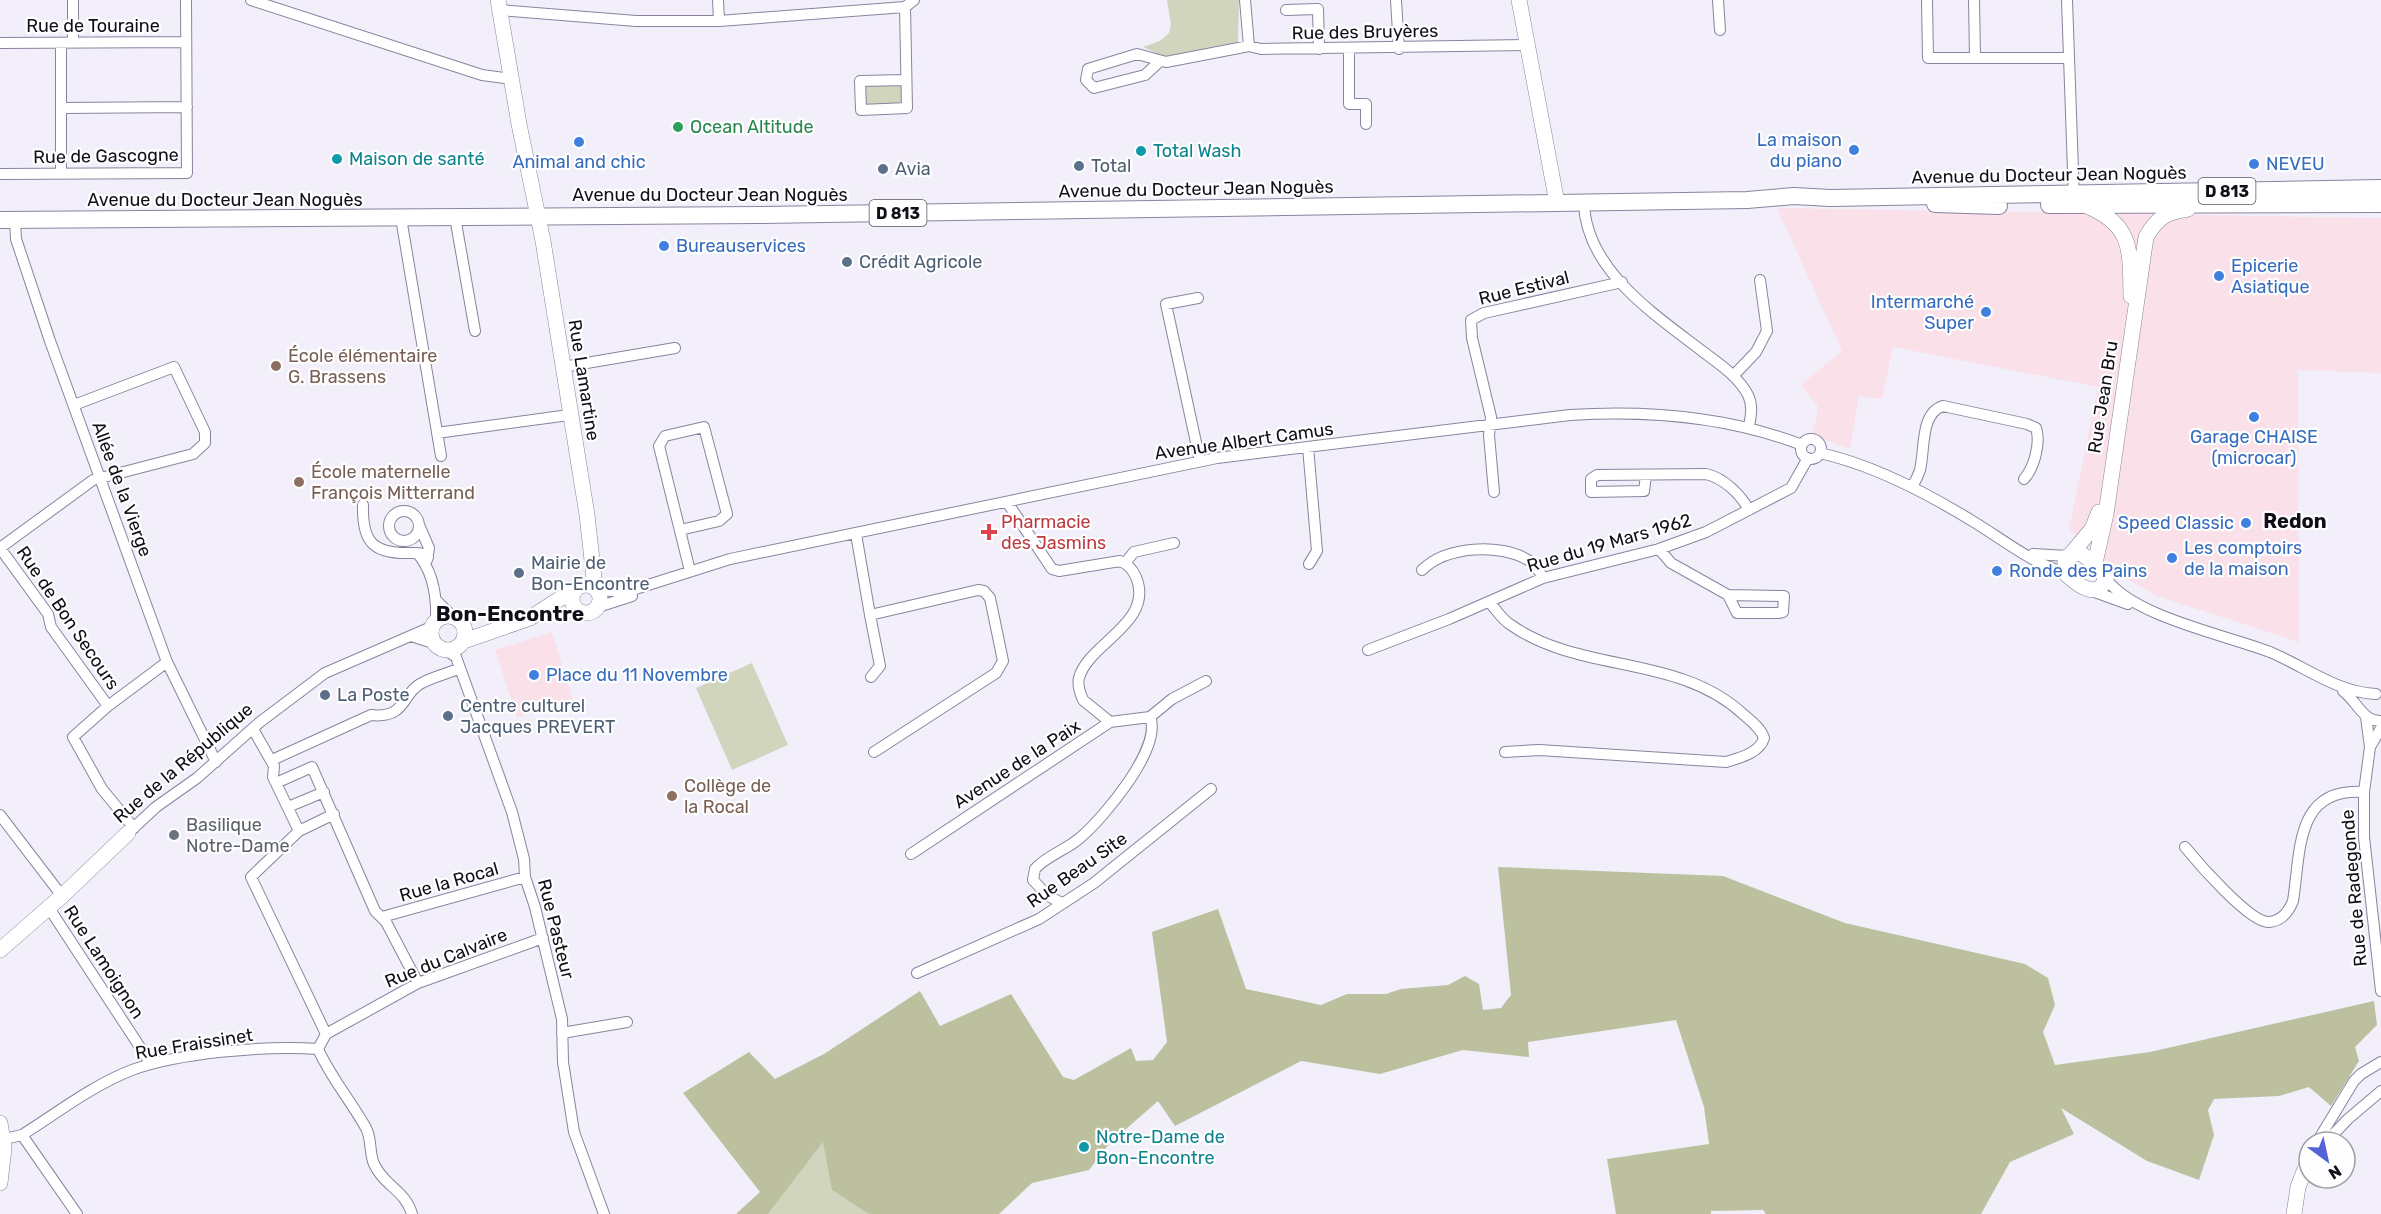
<svg xmlns="http://www.w3.org/2000/svg" width="2381" height="1214" font-family="Rubik,sans-serif">
  <rect width="100%" height="100%" fill="#f2effb"/>
  <path fill="#f9e0e9" d="M1777,208L2381,218V373L2298,370L2299,642L2157,596L2123,577L2069,529L2098,387L1893,347L1882,399L1859,396L1850,449L1813,435L1818,407L1801,385L1842,351Z
    M552,632L573,700L517,718L495,650Z"/>
  <path fill="#d1d5be" d="M1167,0H1239L1238,42L1167,58L1143,47L1160,41L1169,33L1171,24Z
    M866,85H901V105L865,106Z
    M752,663L788,745L732,770L696,688Z
    M823,1141L861,1207L869,1214H768Z"/>
  <path fill="#bcc09e" d="M1498,867L1723,876L1845,923L2025,964L2048,978L2055,1005L2043,1032L2055,1065L2150,1052L2374,1001L2377,1025L2355,1047L2359,1061L2331,1106L2309,1087L2279,1096L2214,1099L2208,1110L2214,1135L2199,1180L2147,1161L2061,1108L2074,1134L2010,1162L1981,1214H1766L1763,1210L1711,1211V1214H1616L1607,1159L1709,1144L1704,1107L1676,1020L1528,1042L1529,1057L1463,1050L1380,1074L1301,1061L1175,1126L1158,1101L1109,1144L1089,1170L1032,1183L999,1214H869L832,1190L823,1142L768,1214H736L760,1192L683,1093L749,1052L775,1079L824,1054L920,991L940,1026L1011,994L1063,1077L1074,1080L1131,1048L1136,1061L1153,1060L1167,1042L1152,932L1218,909L1246,989L1321,1005L1347,994H1386L1401,989L1448,985L1465,976L1479,984L1483,1010L1501,1008L1511,995Z"/>
  <g fill="none" stroke-linecap="round" stroke-linejoin="round">
    <g stroke="#8a839e" stroke-width="12">
      <path id="street" d="M251,0L482,75L512,79
        M718,0L719,21
        M1245,0L1249,46L1261,49L1529,45
        M1396,0L1399,49
        M1718,0L1720,30
        M1927,0L1928,58H2069
        M1974,0L1975,58
        M2067,0L2074,199
        M905,7L907,108L861,110L860,81L906,80
        M500,10L636,21H719L905,7L914,0
        M1286,10L1318,9L1319,49
        M0,43L186,42
        M73,43V0
        M1349,50V104H1366V124
        M1159,62L1145,75L1094,88L1086,80L1088,69L1137,54L1166,62L1249,46
        M61,108L187,107
        M0,174L187,173L186,0
        M61,174V43
        M1584,202C1585,269 1654,314 1702,351C1718,363 1738,376 1748,395C1753,405 1751,416 1749,426
        M455,217L475,331
        M401,218L441,456
        M15,220L16,239L50,341L167,662L216,762
        M1198,298L1166,304L1200,461
        M563,367L675,348
        M1733,376L1756,352L1767,331L1760,280
        M437,433L569,415
        M1801 449a10 10 0 1 1 20 0a10 10 0 1 1-20 0Z
        M1308,447L1317,551L1309,564
        M1820,453C1874,465 1927,493 1974,522C2002,539 2033,564 2066,573
        M1646,475L1644,491L1591,492V479L1597,475L1706,474C1724,478 1741,495 1749,510
        M1912,487C1915,482 1918,476 1920,470C1925,450 1920,413 1943,406L2027,424L2036,428C2041,443 2034,468 2024,479
        M1494,492L1489,435L1491,417L1472,338L1471,320L1484,313L1622,282
        M1007,502L1052,569L1059,571L1120,561C1128,564 1133,570 1136,577C1155,623 1088,643 1079,678C1077,685 1080,693 1083,700L1110,722
        M363,505C362,542 373,554 410,553C419,553 421,552 428,557
        M389 526a15 15 0 1 1 30 0a15 15 0 1 1-30 0Z
        M419,525L429,548L427,560
        M680,530L719,521L727,514L704,427L665,436L659,446L690,571
        M856,534L870,615L978,590L984,591L990,598L1003,661L996,673L874,752
        M0,548L93,480L193,454L205,443V432L174,367L74,405
        M0,548L48,614L51,627L108,706
        M1659,549L1671,563L1728,595L1784,596L1783,612L1778,613H1737L1728,595
        M417,553C433,571 437,597 436,621
        M2033,554L2068,556
        M1125,563L1134,552L1174,543
        M1422,570C1446,546 1500,543 1528,560C1535,563 1539,571 1543,578
        M2106,578C2131,616 2226,635 2270,652C2306,667 2336,692 2376,694
        M598,590L626,592L730,559L1217,458L1570,415C1649,410 1727,416 1802,445
        M2092,591L2128,604
        M437,601L452,616
        M1489,602C1496,609 1502,620 1511,625C1581,674 1678,654 1743,714C1751,721 1761,728 1764,738C1760,753 1739,758 1726,762L1539,750L1505,752
        M598,607L632,596
        M870,615L880,666L871,677
        M411,636L433,643
        M446,650L456,657L512,812L524,859L525,877L535,907L562,1019L563,1062L574,1132L604,1214
        M1368,650L1449,619L1543,578L1659,549L1706,532L1791,488L1808,458
        M2343,691C2357,701 2362,721 2381,721
        M1150,717L1172,699L1206,681
        M2366,717L2370,747L2364,792V837L2381,991
        M253,729L274,766L273,777L299,831L251,877L326,1034
        M2370,747L2381,728
        M272,760L371,715C406,719 402,694 420,684C432,677 447,674 460,668
        M276,783L312,767L375,911L386,922L418,983
        M288,807L324,792
        M0,815L62,896
        M134,828L102,789L73,737L108,706L167,662
        M299,831L334,814
        M128,833L156,807L197,778L260,722L325,673L431,627
        M2185,847C2198,863 2250,923 2269,922C2282,921 2289,911 2293,901C2301,850 2295,787 2364,792
        M911,854L1110,722L1150,717C1163,748 1103,818 1081,837C1067,850 1047,855 1035,869L1033,880L1048,896L1062,903
        M49,908L151,1064
        M382,917L525,877
        M917,973L1039,919L1094,883L1211,789
        M562,1033L627,1022
        M318,1049L326,1034L418,983L543,938
        M318,1049C331,1078 351,1101 366,1128C372,1139 369,1153 374,1164C384,1186 405,1190 412,1214
        M22,1135C57,1113 93,1085 132,1070C178,1053 268,1045 318,1049
        M0,1140L22,1135L77,1214
        M2317,1142L2354,1081L2361,1074L2381,1062
        M2326,1142L2348,1119L2381,1091"/>
    </g>
    <g stroke="#8a839e" stroke-width="16">
      <path id="secondary" d="M498,0L519,124L543,241L587,515L595,587
        M1519,0L1557,203
        M2087,206C2133,225 2130,250 2131,296
        M2080,553L2095,563L2106,578C2098,601 2078,585 2067,575L2065,563L2068,556Z
        M2071,554L2092,529L2099,512
        M2095,563L2106,514L2146,237C2157,218 2166,212 2188,209
        M572 599a14 14 0 1 1 28 0a14 14 0 1 1-28 0Z
        M431 633a17 17 0 1 1 34 0a17 17 0 1 1-34 0Z
        M464,641L530,618L578,587
        M0,950L62,896L128,833
        M0,1123L4,1148L0,1183
        M2294,1214L2298,1187L2305,1169"/>
    </g>
    <g stroke="#8a839e" stroke-width="18">
      <path id="primary" d="M1935,204L1999,206
        M2049,205L2381,204
        M0,220L758,215L1747,200L1794,196L1830,198L2381,188"/>
    </g>
    <use href="#street" stroke="#fff" stroke-width="10"/>
    <use href="#secondary" stroke="#fff" stroke-width="15"/>
    <use href="#primary" stroke="#fff" stroke-width="16"/>
  </g>
  <circle fill="#2e9e5b" stroke="#fefefe" stroke-width="2" cx="678" cy="127" r="6"/>
  <g fill="#3f7fe0" stroke="#fefefe" stroke-width="2">
    <circle cx="579" cy="142" r="6"/>
    <circle cx="1854" cy="150" r="6"/>
    <circle cx="2254" cy="164" r="6"/>
    <circle cx="664" cy="246" r="6"/>
    <circle cx="2219" cy="276" r="6"/>
    <circle cx="1986" cy="312" r="6"/>
    <circle cx="2254" cy="417" r="6"/>
    <circle cx="2246" cy="523" r="6"/>
    <circle cx="2172" cy="558" r="6"/>
    <circle cx="1997" cy="571" r="6"/>
    <circle cx="534" cy="675" r="6"/>
  </g>
  <g fill="#0f9aa8" stroke="#fefefe" stroke-width="2">
    <circle cx="1141" cy="151" r="6"/>
    <circle cx="337" cy="159" r="6"/>
    <circle cx="1084" cy="1147" r="6"/>
  </g>
  <g fill="#5c6f8a" stroke="#fefefe" stroke-width="2">
    <circle cx="1079" cy="166" r="6"/>
    <circle cx="883" cy="169" r="6"/>
    <circle cx="847" cy="262" r="6"/>
    <circle cx="519" cy="573" r="6"/>
    <circle cx="325" cy="695" r="6"/>
    <circle cx="448" cy="716" r="6"/>
  </g>
  <g fill="#8d6e63" stroke="#fefefe" stroke-width="2">
    <circle cx="276" cy="366" r="6"/>
    <circle cx="299" cy="482" r="6"/>
    <circle cx="672" cy="796" r="6"/>
  </g>
  <path fill="#e0444e" stroke="#fefefe" stroke-width="2" d="M986 523h6v6h6v6h-6v6h-6v-6h-6v-6h6z"/>
  <circle fill="#6b7280" stroke="#fefefe" stroke-width="2" cx="174" cy="835" r="6"/>
  <g text-anchor="middle" dominant-baseline="central" stroke-width="4.5" stroke-linejoin="round" paint-order="stroke">
    <g fill="#fefefe" stroke="#58565d" stroke-width="1.5">
      <rect x="2198.5" y="178" width="57" height="26" rx="4.5"/>
      <rect x="869.5" y="200" width="57" height="26" rx="4.5"/>
    </g>
    <g font-size="16" font-weight="bold" fill="#110e18">
      <text x="2227" y="191">D 813</text>
      <text x="898" y="213">D 813</text>
    </g>
    <g font-size="18" fill="#110e18" stroke="#fefefe">
      <text x="93" y="26">Rue de Touraine</text>
      <text transform="translate(1365 32) rotate(-1)">Rue des Bruyères</text>
      <text transform="translate(106 156) rotate(-1)">Rue de Gascogne</text>
      <text transform="translate(2049 175) rotate(-1)">Avenue du Docteur Jean Noguès</text>
      <text transform="translate(1196 189) rotate(-1)">Avenue du Docteur Jean Noguès</text>
      <text x="710" y="195">Avenue du Docteur Jean Noguès</text>
      <text x="225" y="200">Avenue du Docteur Jean Noguès</text>
      <text transform="translate(1524 288) rotate(-14)">Rue Estival</text>
      <text transform="translate(584 380) rotate(81)">Rue Lamartine</text>
      <text transform="translate(2103 397) rotate(-81)">Rue Jean Bru</text>
      <text transform="translate(1244 441) rotate(-8)">Avenue Albert Camus</text>
      <text transform="translate(122 489) rotate(70)">Allée de la Vierge</text>
      <text transform="translate(1609 543) rotate(-16)">Rue du 19 Mars 1962</text>
      <text transform="translate(68 618) rotate(56)">Rue de Bon Secours</text>
      <text transform="translate(183 763) rotate(-40)">Rue de la République</text>
      <text transform="translate(1017 764) rotate(-33)">Avenue de la Paix</text>
      <text transform="translate(1077 870) rotate(-35)">Rue Beau Site</text>
      <text transform="translate(449 882) rotate(-16)">Rue la Rocal</text>
      <text transform="translate(2354 888) rotate(-95)">Rue de Radegonde</text>
      <text transform="translate(556 929) rotate(76)">Rue Pasteur</text>
      <text transform="translate(446 958) rotate(-22)">Rue du Calvaire</text>
      <text transform="translate(104 962) rotate(57)">Rue Lamoignon</text>
      <text transform="translate(194 1044) rotate(-9)">Rue Fraissinet</text>
    </g>
    <g font-size="18" fill="#27864d" stroke="#fefefe" text-anchor="start">
      <text x="690" y="127">Ocean Altitude</text>
    </g>
    <g font-size="18" fill="#366cbe" stroke="#fefefe" text-anchor="start">
      <text x="1842" y="140" text-anchor="end">La maison<tspan x="1842" dy="21">du piano</tspan></text>
      <text x="579" y="162" text-anchor="middle">Animal and chic</text>
      <text x="2266" y="164">NEVEU</text>
      <text x="676" y="246">Bureauservices</text>
      <text x="2231" y="266">Epicerie<tspan x="2231" dy="21">Asiatique</tspan></text>
      <text x="1974" y="302" text-anchor="end">Intermarché<tspan x="1974" dy="21">Super</tspan></text>
      <text x="2254" y="437" text-anchor="middle">Garage CHAISE<tspan x="2254" dy="21">(microcar)</tspan></text>
      <text x="2234" y="523" text-anchor="end">Speed Classic</text>
      <text x="2184" y="548">Les comptoirs<tspan x="2184" dy="21">de la maison</tspan></text>
      <text x="2009" y="571">Ronde des Pains</text>
      <text x="546" y="675">Place du 11 Novembre</text>
    </g>
    <g font-size="18" fill="#0d838f" stroke="#fefefe" text-anchor="start">
      <text x="1153" y="151">Total Wash</text>
      <text x="349" y="159">Maison de santé</text>
      <text x="1096" y="1137">Notre-Dame de<tspan x="1096" dy="21">Bon-Encontre</tspan></text>
    </g>
    <g font-size="18" fill="#4e5e75" stroke="#fefefe" text-anchor="start">
      <text x="1091" y="166">Total</text>
      <text x="895" y="169">Avia</text>
      <text x="859" y="262">Crédit Agricole</text>
      <text x="531" y="563">Mairie de<tspan x="531" dy="21">Bon-Encontre</tspan></text>
      <text x="337" y="695">La Poste</text>
      <text x="460" y="706">Centre culturel<tspan x="460" dy="21">Jacques PREVERT</tspan></text>
    </g>
    <g font-size="18" fill="#785e54" stroke="#fefefe" text-anchor="start">
      <text x="288" y="356">École élémentaire<tspan x="288" dy="21">G. Brassens</tspan></text>
      <text x="311" y="472">École maternelle<tspan x="311" dy="21">François Mitterrand</tspan></text>
      <text x="684" y="786">Collège de<tspan x="684" dy="21">la Rocal</tspan></text>
    </g>
    <g font-size="18" fill="#be3a42" stroke="#fefefe" text-anchor="start">
      <text x="1001" y="522">Pharmacie<tspan x="1001" dy="21">des Jasmins</tspan></text>
    </g>
    <g font-size="18" fill="#5b616d" stroke="#fefefe" text-anchor="start">
      <text x="186" y="825">Basilique<tspan x="186" dy="21">Notre-Dame</tspan></text>
    </g>
    <g font-size="20" font-weight="bold" fill="#110e18" stroke="#fefefe">
      <text x="2295" y="521">Redon</text>
    </g>
    <g font-size="21" font-weight="bold" fill="#110e18" stroke="#fefefe">
      <text x="510" y="613">Bon-Encontre</text>
    </g>
  </g>
  <g transform="translate(2327 1160) rotate(147)"><circle r="28" fill="#fefefe" stroke="#9f9ea2" stroke-width="1.5"/>
  <path d="M0-4.5L10 22L0 15L-10 22Z" fill="#5461d7"/>
  <text y="-9" font-size="16" font-weight="bold" text-anchor="middle" fill="#110e18">N</text>
  </g>
</svg>
